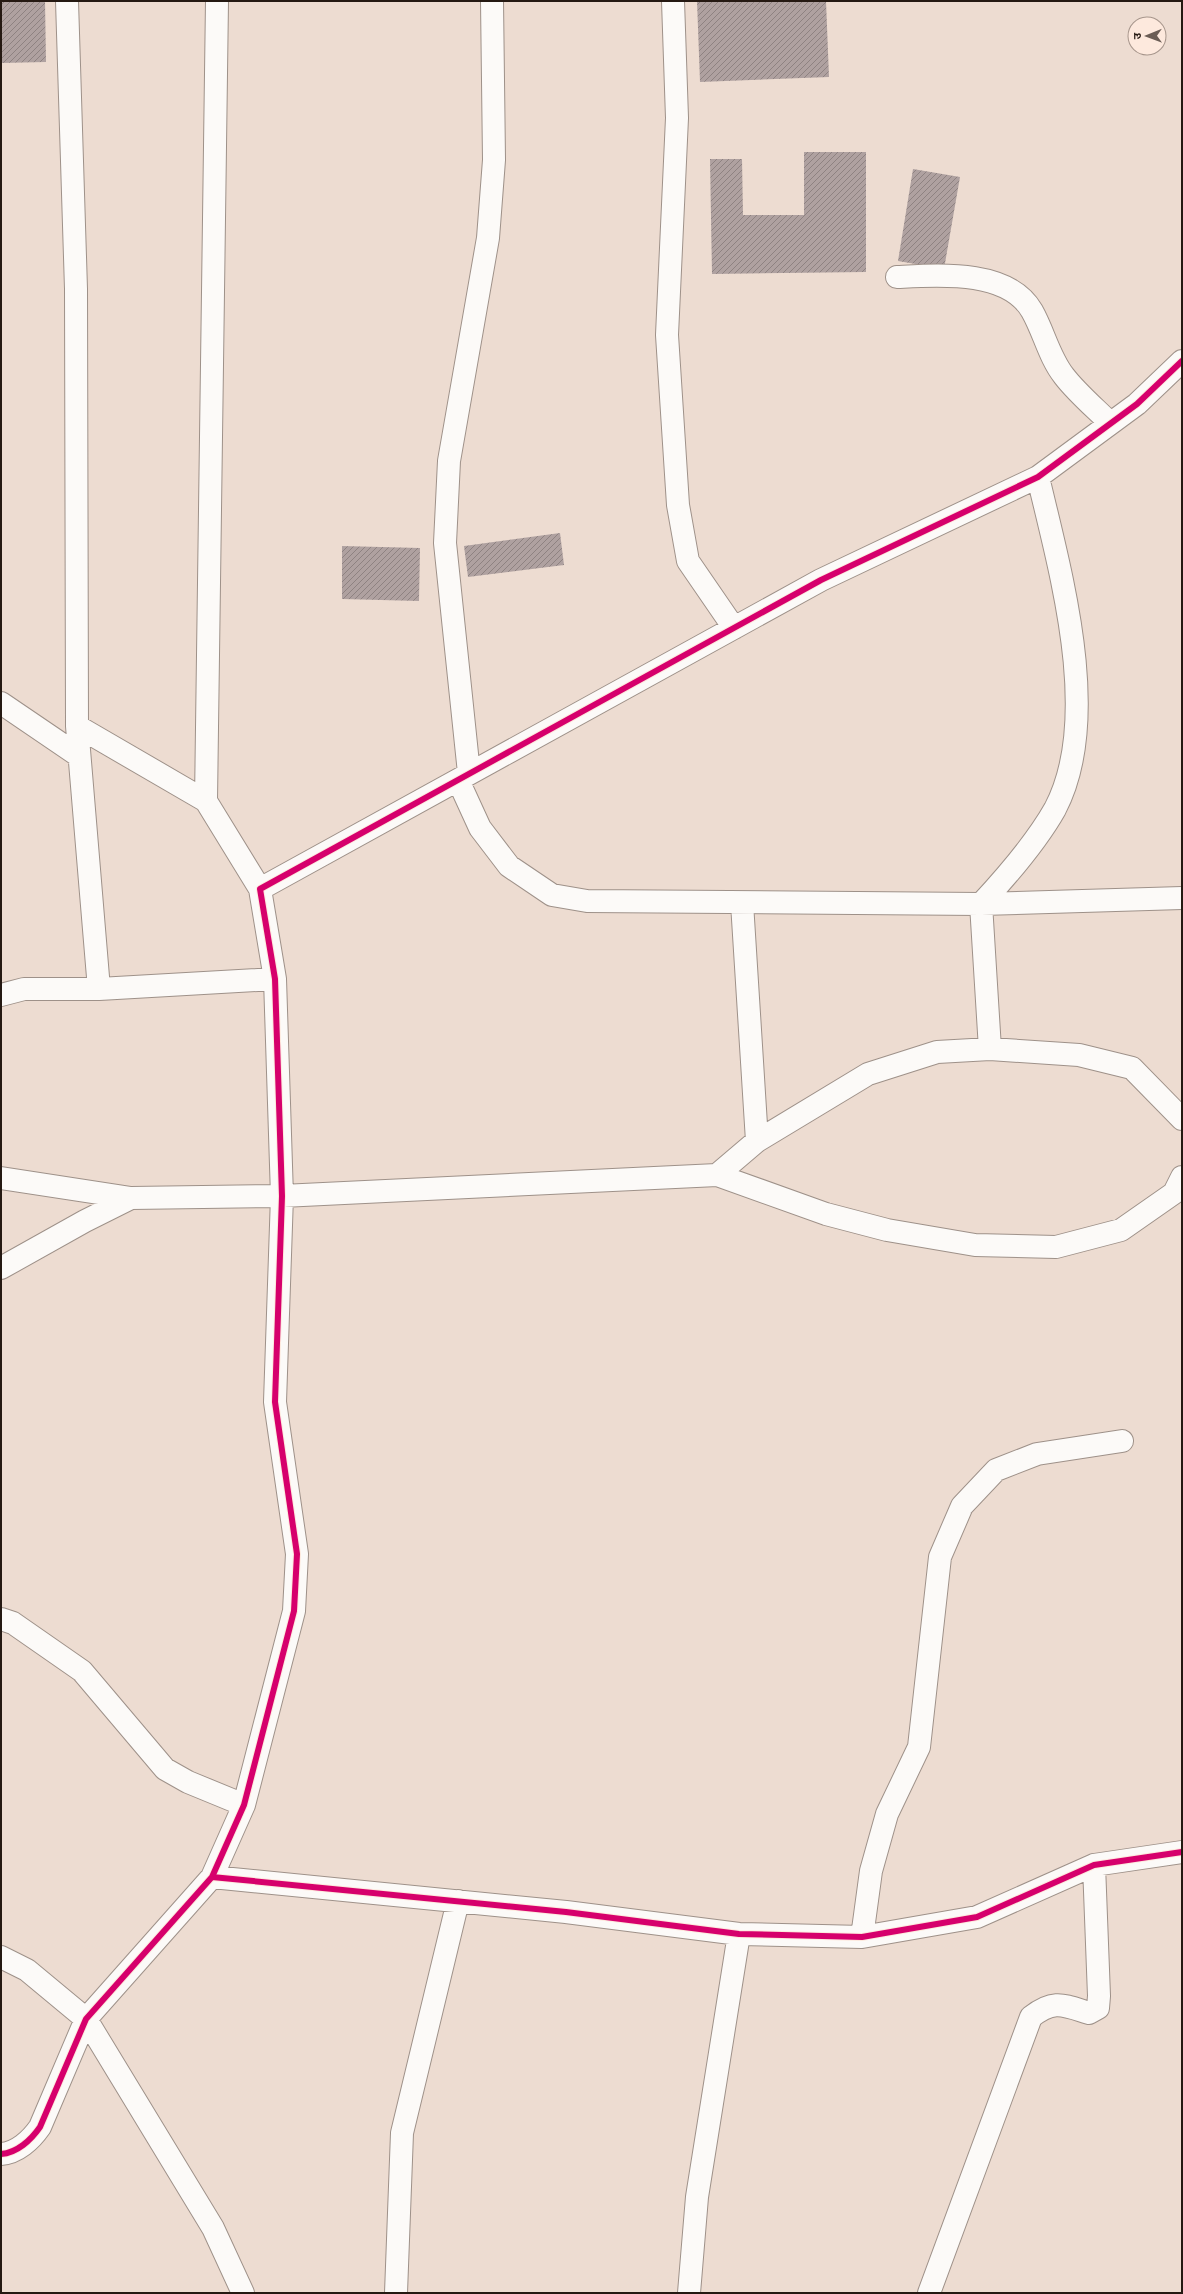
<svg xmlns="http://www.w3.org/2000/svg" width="1183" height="2294" font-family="'Sofia Sans Condensed','Noto Sans Devanagari',sans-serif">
  <defs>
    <pattern id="building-hatch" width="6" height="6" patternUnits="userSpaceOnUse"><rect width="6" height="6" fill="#afa1a0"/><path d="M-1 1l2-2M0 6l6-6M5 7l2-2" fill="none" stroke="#8e8281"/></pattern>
  </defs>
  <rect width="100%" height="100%" fill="#eddcd1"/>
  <path fill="url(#building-hatch)" d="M1,1H45L46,62L1,63Z
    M697,1H826L829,77L700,82Z
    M804,152H866V272L712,274L710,159H742L743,215H804Z
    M913,169L960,177L944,269L898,261Z
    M560,533L564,565L468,577L464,546Z
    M342,546L420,548L419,601L342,599Z"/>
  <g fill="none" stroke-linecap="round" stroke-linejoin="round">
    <g stroke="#9e9189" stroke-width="24">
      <path id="minor" d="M67,1L76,289L77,726L206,801
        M217,1L206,801L260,889
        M673,1L677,118L667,335L678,505L688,561L734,628
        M897,277C938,275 1008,269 1032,311C1044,332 1049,357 1064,376C1077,393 1095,408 1110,423
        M1,703L79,756
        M77,726L99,989
        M469,773L445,543L449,461L488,238L494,160L492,1
        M458,780L480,828L509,866L552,895L587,901L981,904L1182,898
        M742,903L757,1141
        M1,995L24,989H99L275,979
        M990,1049L981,904C1006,877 1037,841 1055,809C1103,718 1060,571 1038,477
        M717,1175L757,1141L868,1074L937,1052L990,1049L1079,1055L1132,1068L1182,1119
        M1,1178L131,1198L282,1196L717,1175L826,1214L887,1230L975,1245L1056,1247L1121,1230L1174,1193L1182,1177
        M1,1268L85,1221L131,1198
        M1,1619L13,1623L82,1671L165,1769L188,1782L244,1805
        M212,1877L244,1805L294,1611L297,1554L275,1402L282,1196L275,979L260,889L821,580L1038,477L1137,404L1182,361
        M862,1937L871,1871L887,1814L919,1747L940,1557L962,1506L996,1470L1037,1454L1122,1441
        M1,1957L27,1970L86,2019L213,2228L243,2293
        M1,2154C17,2153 31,2140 40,2127L86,2019L212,1877L566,1912L739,1934L862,1937L977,1917L1094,1865L1182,1852
        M396,2293L402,2133L458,1901
        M689,2293L697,2197L739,1934
        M929,2293L1031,2017C1054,1999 1063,2005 1089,2013L1098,2008L1099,1996L1094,1865"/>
    </g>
    <use href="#minor" stroke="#fcfaf8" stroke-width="22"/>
    <g stroke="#fde9dd" stroke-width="8">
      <path id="cycleway" d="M212,1877L244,1805L294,1611L297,1554L275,1402L282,1196L275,979L260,889L821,580L1038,477L1137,404L1182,361
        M1,2154C17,2153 31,2140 40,2127L86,2019L212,1877L566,1912L739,1934L862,1937L977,1917L1094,1865L1182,1852"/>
    </g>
    <use href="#cycleway" stroke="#d6006c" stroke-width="6"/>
  </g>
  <rect width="1183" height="2294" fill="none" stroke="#251912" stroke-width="4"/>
  <g transform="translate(1147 36) rotate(269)"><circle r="19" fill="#fde9dd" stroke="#a7968c"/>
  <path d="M0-3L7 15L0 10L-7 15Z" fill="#6b5d55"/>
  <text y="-6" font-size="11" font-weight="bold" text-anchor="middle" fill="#251912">उ</text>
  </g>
</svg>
